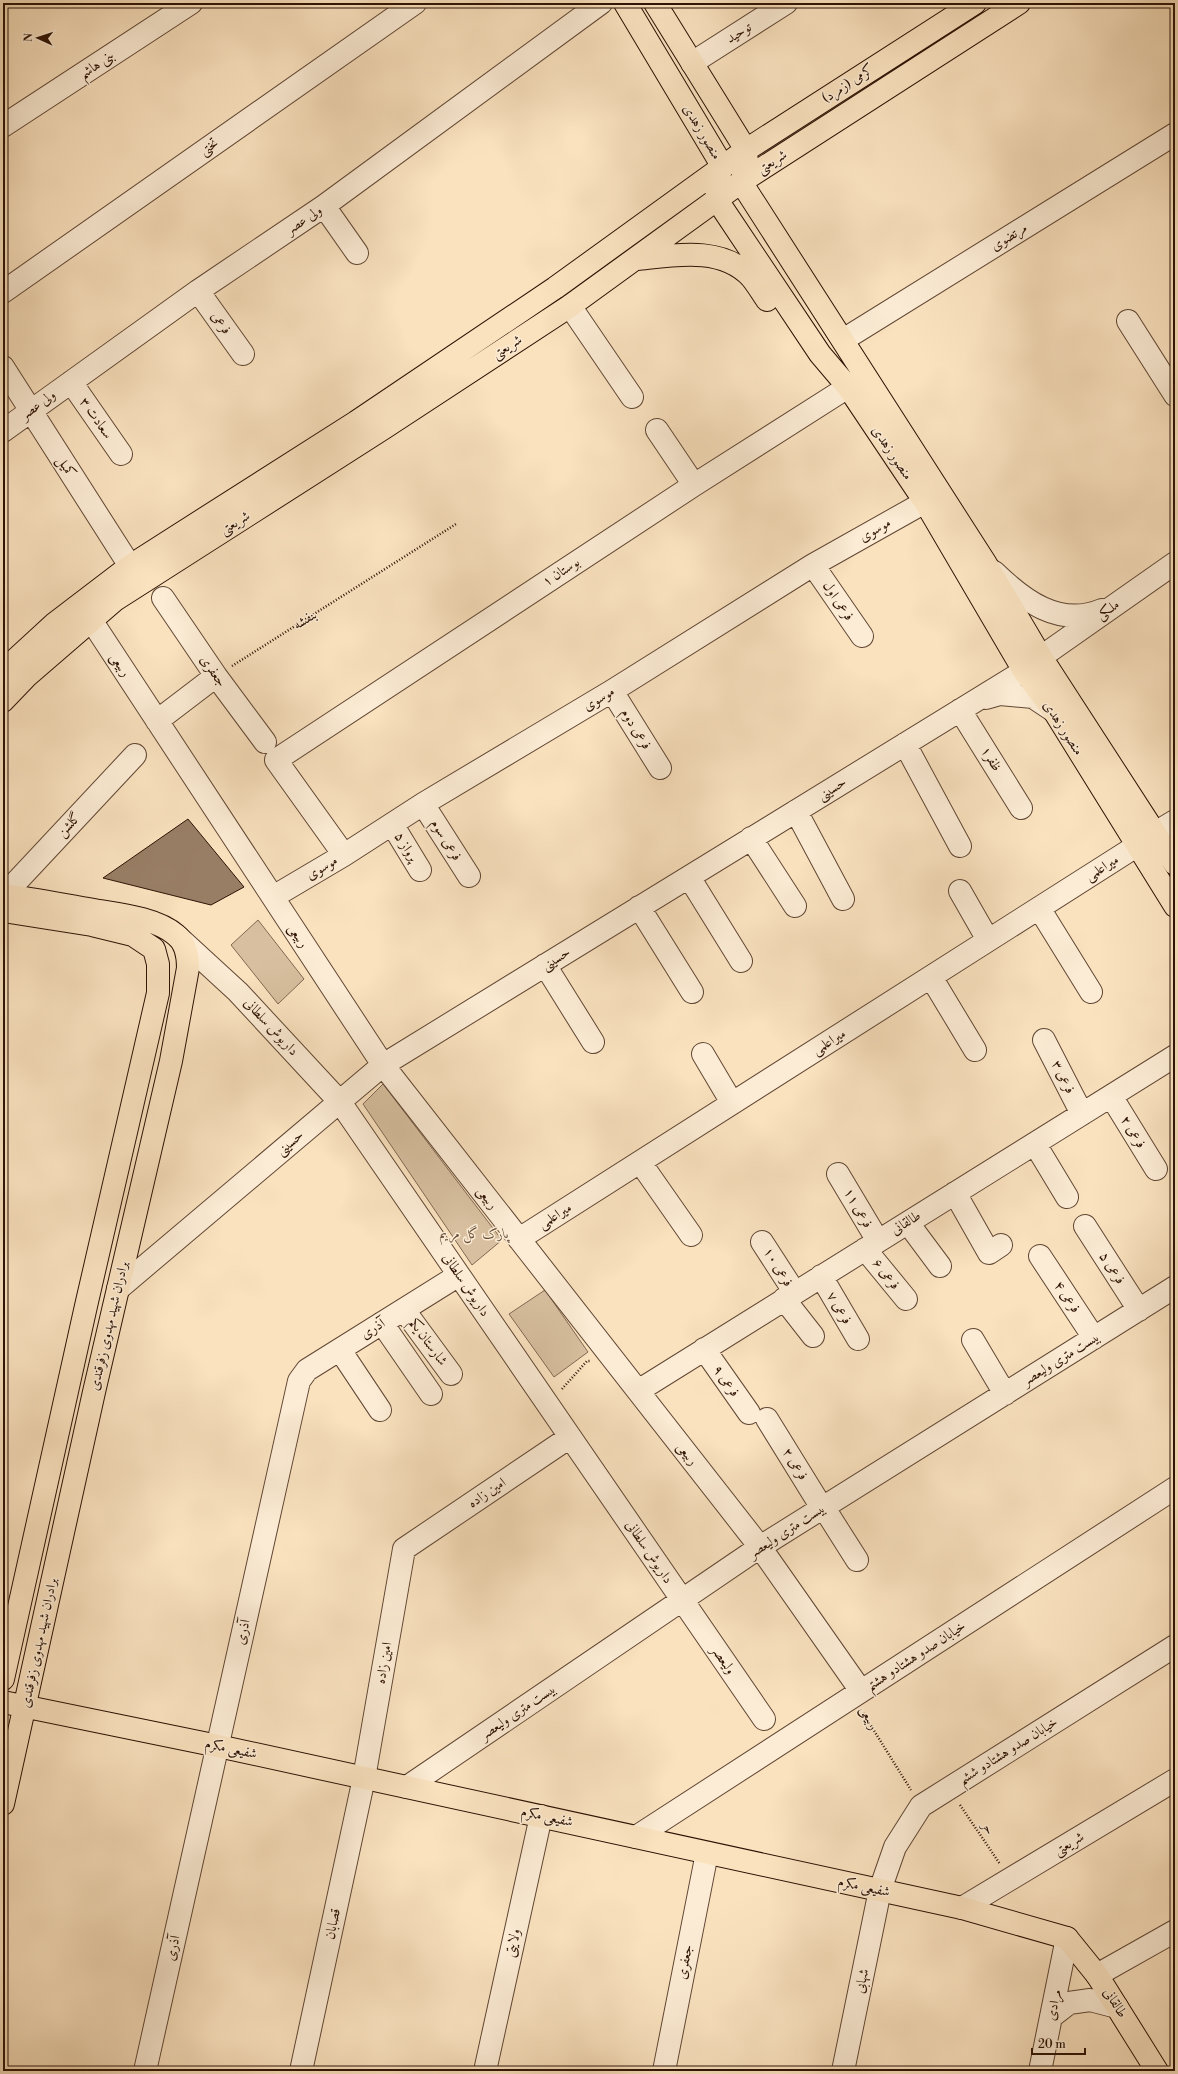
<svg xmlns="http://www.w3.org/2000/svg" width="1178" height="2074" font-family="'Libre Bodoni',Amiri,serif">
  <rect width="100%" height="100%" fill="#fae2bf"/>
  <filter id="stains"><feTurbulence type="fractalNoise" baseFrequency=".005" numOctaves="4"/><feColorMatrix values="0 0 0 0 .2 0 0 0 0 .09 0 0 0 0 .02 0 0 0 .5 -.17"/></filter>
  <radialGradient id="worn" r=".72"><stop offset=".6" stop-color="#630" stop-opacity="0"/><stop offset="1" stop-color="#630" stop-opacity=".3"/></radialGradient>
  <path fill="#d7bf9f" stroke="#826852" d="M258,920L304,979L278,1004L231,945Z
    M383,1084L502,1240L472,1265L363,1104Z
    M545,1290L588,1352L554,1377L509,1314Z"/>
  <path fill="#987e65" stroke="#2d1204" d="M188,819L244,887L211,905L103,878Z"/>
  <g fill="none" stroke-linecap="round" stroke-linejoin="round">
    <g stroke="#604633" stroke-width="24">
      <path id="minor" d="M692,63L786,3
        M3,126L191,3
        M324,206L357,253
        M198,291L243,354
        M3,292L415,3
        M570,306L632,397
        M1128,321L1175,395
        M843,340L1175,134
        M3,367L130,566
        M71,382L121,454
        M657,430L694,485
        M3,431L198,291L324,206L601,3
        M813,565L862,636
        M994,572C1023,600 1059,628 1102,610
        M163,598L216,676L265,742
        M91,620L383,1065L760,1547L861,1691
        M1041,657L1175,563
        M612,691L660,768
        M986,698L1000,694L1033,697L1054,711
        M960,710L1021,808
        M157,721L216,676
        M905,744L960,846
        M423,804L469,876
        M796,811L843,899
        M392,824L420,870
        M1155,833L1175,821
        M751,838L795,906
        M344,855L276,760L694,485L848,387
        M689,877L741,961
        M960,891L988,940
        M4,895L135,755
        M273,897L344,855L423,804L612,691L813,565L925,502
        M639,907L692,992
        M1039,908L1091,992
        M177,936L238,992L340,1102L764,1719
        M545,965L593,1042
        M931,977L975,1050
        M1044,1040L1082,1114
        M703,1054L732,1103
        M1111,1096L1156,1169
        M1035,1144L1067,1197
        M640,1162L691,1235
        M838,1174L878,1241
        M955,1193L989,1253L1001,1245
        M908,1223L940,1266
        M1085,1226L1139,1310
        M519,1239L1138,845
        M762,1242L795,1293
        M865,1249L906,1299
        M1040,1256L1094,1338
        M821,1276L858,1339
        M118,1289L383,1065L1024,671
        M784,1299L813,1336
        M404,1310L451,1374
        M382,1323L431,1394
        M973,1340L1005,1394
        M704,1349L749,1413
        M340,1350L380,1410
        M638,1391L1175,1056
        M767,1419L822,1508
        M824,1508L857,1560
        M407,1787L760,1547L1175,1287
        M636,1837L1175,1488
        M962,1908L1175,1780
        M1097,1975L1175,1931
        M1051,2017L1069,2003L1090,2000L1117,2007
        M145,2071L299,1381L307,1370L459,1275
        M301,2071L364,1778L404,1549L570,1437
        M485,2071L541,1816
        M664,2071L707,1853
        M843,2071L880,1890L895,1847L921,1806L1175,1646
        M1040,2071L1067,1938"/>
    </g>
    <g stroke="#2d1204" stroke-width="24">
      <path id="major" d="M625,3L723,167L716,178L717,200L820,354L848,387L925,502L1024,671L1054,711L1175,906
        M655,3L746,150L747,165L741,182L986,564L1041,657L1175,864
        M637,259C675,255 722,246 751,277C757,284 762,293 767,300
        M3,671L54,624L130,566L356,422L555,288L746,150L975,3
        M3,701L27,676L115,600L384,428L570,306L741,182L1019,3
        M3,895C34,899 64,905 94,910C118,914 157,918 176,935C186,943 188,957 188,968L171,1061L94,1392L3,1804
        M3,911L92,925L133,935L154,949L158,964V993L86,1306L3,1679
        M3,1702L218,1746L962,1908L1067,1938L1097,1975L1157,2071"/>
    </g>
    <path stroke="#2d1204" stroke-width="2.5" stroke-dasharray="1 2" stroke-linecap="butt" d="M232,666L456,524
      M562,1389L587,1361H590
      M863,1713L911,1790
      M960,1805L1000,1864"/>
    <use href="#minor" stroke="#fcecd5" stroke-width="22"/>
    <use href="#major" stroke="#fae2bf" stroke-width="22"/>
  </g>
  <g text-anchor="middle" dominant-baseline="central" stroke-width="3" stroke-linejoin="round" paint-order="stroke">
    <g font-size="14" fill="#2d1204" stroke="#fcecd5">
      <text transform="translate(739 33) rotate(-32)">توحید</text>
      <text transform="translate(97 65) rotate(-33)">بنی هاشم</text>
      <text transform="translate(848 84) rotate(-33)">کرمی (زمرد)</text>
      <text transform="translate(702 132) rotate(59)">منصور زهدی</text>
      <text transform="translate(209 147) rotate(-35)">تختی</text>
      <text transform="translate(772 162) rotate(-33)">شریعتی</text>
      <text transform="translate(304 220) rotate(-34)">ولی عصر</text>
      <text transform="translate(1009 237) rotate(-32)">مرتضوی</text>
      <text transform="translate(221 323) rotate(55)">فرعی</text>
      <text transform="translate(507 347) rotate(-33)">شریعتی</text>
      <text transform="translate(38 405) rotate(-36)">ولی عصر</text>
      <text transform="translate(96 418) rotate(55)">سعادت ۳</text>
      <text transform="translate(892 453) rotate(56)">منصور زهدی</text>
      <text transform="translate(66 467) rotate(57)">کمیل</text>
      <text transform="translate(235 523) rotate(-32)">شریعتی</text>
      <text transform="translate(875 530) rotate(-30)">موسوی</text>
      <text transform="translate(561 572) rotate(-33)">بوستان ۱</text>
      <text transform="translate(838 601) rotate(56)">فرعی اول</text>
      <text transform="translate(1108 610) rotate(-35)">ملکی</text>
      <text transform="translate(305 620) rotate(-32)">بنفشه</text>
      <text transform="translate(120 665) rotate(57)">ربیعی</text>
      <text transform="translate(213 671) rotate(55)">جعفری</text>
      <text transform="translate(599 699) rotate(-31)">موسوی</text>
      <text transform="translate(1063 728) rotate(57)">منصور زهدی</text>
      <text transform="translate(636 729) rotate(58)">فرعی دوم</text>
      <text transform="translate(991 759) rotate(58)">ظفر۱</text>
      <text transform="translate(832 789) rotate(-32)">حسینی</text>
      <text transform="translate(69 825) rotate(-47)">گلشن</text>
      <text transform="translate(446 840) rotate(58)">فرعی سوم</text>
      <text transform="translate(406 847) rotate(58)">پرواز ۵</text>
      <text transform="translate(322 868) rotate(-31)">موسوی</text>
      <text transform="translate(1102 868) rotate(-32)">میراعلمی</text>
      <text transform="translate(298 936) rotate(57)">ربیعی</text>
      <text transform="translate(556 959) rotate(-32)">حسینی</text>
      <text transform="translate(271 1027) rotate(47)">داریوش سلطانی</text>
      <text transform="translate(829 1042) rotate(-32)">میراعلمی</text>
      <text transform="translate(1063 1077) rotate(63)">فرعی ۳</text>
      <text transform="translate(1133 1132) rotate(59)">فرعی ۲</text>
      <text transform="translate(290 1143) rotate(-40)">حسینی</text>
      <text transform="translate(487 1198) rotate(52)">ربیعی</text>
      <text transform="translate(858 1208) rotate(60)">فرعی ۱۱</text>
      <text transform="translate(555 1216) rotate(-32)">میراعلمی</text>
      <text transform="translate(906 1223) rotate(-32)">طالقانی</text>
      <text transform="translate(778 1267) rotate(58)">فرعی ۱۰</text>
      <text transform="translate(1112 1268) rotate(57)">فرعی ۵</text>
      <text transform="translate(886 1274) rotate(52)">فرعی ۶</text>
      <text transform="translate(466 1285) rotate(56)">داریوش سلطانی</text>
      <text transform="translate(1067 1297) rotate(56)">فرعی ۴</text>
      <text transform="translate(839 1308) rotate(59)">فرعی ۷</text>
      <text transform="translate(109 1326) rotate(-77)">برادران شهید مهدوی زفرقندی</text>
      <text transform="translate(373 1329) rotate(-32)">آذری</text>
      <text transform="translate(428 1342) rotate(54)">شارستان یکم</text>
      <text transform="translate(1061 1359) rotate(-32)">بیست متری ولیعصر</text>
      <text transform="translate(726 1381) rotate(55)">فرعی ۹</text>
      <text transform="translate(687 1454) rotate(52)">ربیعی</text>
      <text transform="translate(795 1464) rotate(58)">فرعی ۲</text>
      <text transform="translate(487 1493) rotate(-34)">امین زاده</text>
      <text transform="translate(787 1531) rotate(-33)">بیست متری ولیعصر</text>
      <text transform="translate(649 1552) rotate(56)">داریوش سلطانی</text>
      <text transform="translate(243 1632) rotate(-77)">آذری</text>
      <text transform="translate(39 1643) rotate(-78)">برادران شهید مهدوی زفرقندی</text>
      <text transform="translate(916 1656) rotate(-33)">خیابان صدو هشتادو هشتم</text>
      <text transform="translate(723 1660) rotate(55)">ولیعصر</text>
      <text transform="translate(384 1663) rotate(-80)">امين زاده</text>
      <text transform="translate(518 1712) rotate(-34)">بیست متری ولیعصر</text>
      <text transform="translate(869 1718) rotate(63)">ربیعی</text>
      <text transform="translate(231 1749) rotate(12)">شفیعی مکرم</text>
      <text transform="translate(1008 1751) rotate(-32)">خیابان صدو هشتادو ششم</text>
      <text transform="translate(547 1817) rotate(12)">شفیعی مکرم</text>
      <text transform="translate(988 1828) rotate(55)">حر</text>
      <text transform="translate(1069 1844) rotate(-31)">شریعتی</text>
      <text transform="translate(864 1887) rotate(12)">شفیعی مکرم</text>
      <text transform="translate(333 1924) rotate(-78)">قصابان</text>
      <text transform="translate(513 1943) rotate(-78)">ولایتی</text>
      <text transform="translate(173 1948) rotate(-77)">آذری</text>
      <text transform="translate(685 1962) rotate(-79)">جعفری</text>
      <text transform="translate(862 1981) rotate(-78)">شهابی</text>
      <text transform="translate(1115 2003) rotate(58)">طالقانی</text>
      <text transform="translate(1054 2005) rotate(-78)">مرادی</text>
    </g>
    <g font-size="14" font-style="italic" fill="#684f3a" stroke="#fcecd5">
      <text x="474" y="1234">پارک گل مریم</text>
    </g>
  </g>
  <rect width="1178" height="2074" fill="none" stroke="#fae2bf" stroke-width="16"/>
  <rect x="4" y="4" width="1170" height="2066" fill="none" stroke="#2d1204" stroke-width="2"/>
  <rect x="8" y="8" width="1162" height="2058" fill="none" stroke="#2d1204"/>
  <g transform="translate(38 38) rotate(273)" stroke="#fcecd5" stroke-width="3" paint-order="stroke">
  <path d="M0-3L7 15L0 10L-7 15Z" fill="#2d1204"/>
  <text y="-6" font-size="11" font-weight="bold" text-anchor="middle" fill="#2d1204">N</text>
  </g>
  <path d="M1032 2048v6h53v-6" fill="none" stroke="#2d1204" stroke-width="2"/>
  <text x="1038" y="2048" font-size="12" fill="#2d1204" stroke="#fcecd5" stroke-width="3" paint-order="stroke">20 m</text>
  <rect width="100%" height="100%" filter="url(#stains)"/>
  <rect width="100%" height="100%" fill="url(#worn)"/>
</svg>
